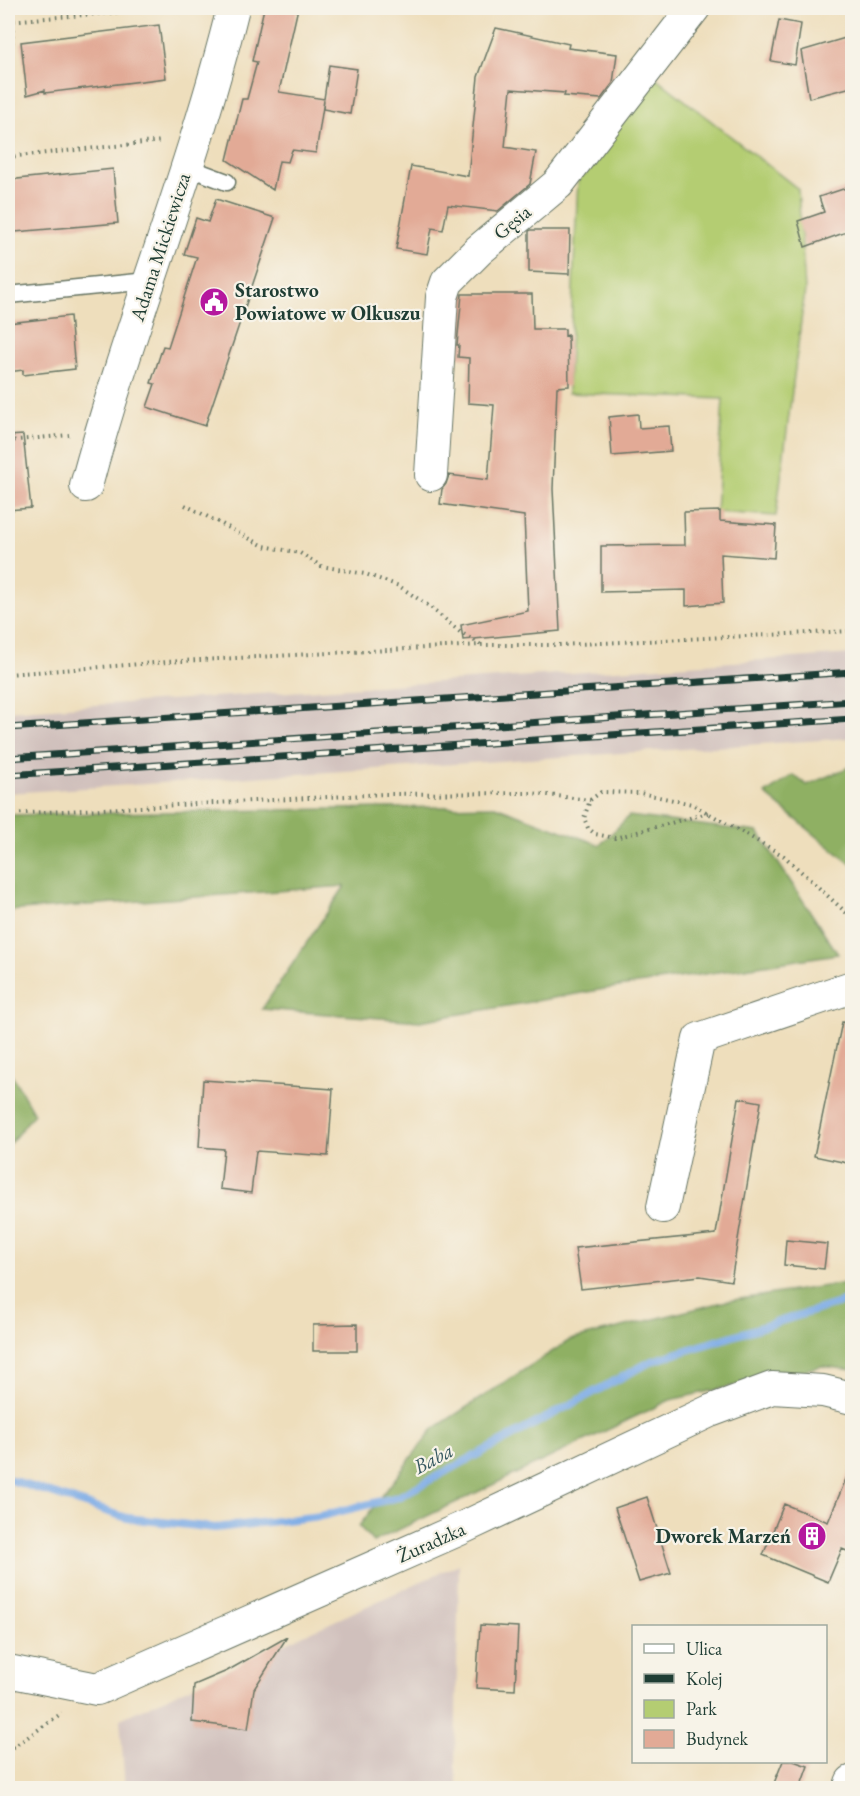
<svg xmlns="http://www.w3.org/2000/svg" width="860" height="1796" font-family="'EB Garamond',serif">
  <rect width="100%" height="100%" fill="#f7f3e8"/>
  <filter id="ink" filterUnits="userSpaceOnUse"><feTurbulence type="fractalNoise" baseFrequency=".0167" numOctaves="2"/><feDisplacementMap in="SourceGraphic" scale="12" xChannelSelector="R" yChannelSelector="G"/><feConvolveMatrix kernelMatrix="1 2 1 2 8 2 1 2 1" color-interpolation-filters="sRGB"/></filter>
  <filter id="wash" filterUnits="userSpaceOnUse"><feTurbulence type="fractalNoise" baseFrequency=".008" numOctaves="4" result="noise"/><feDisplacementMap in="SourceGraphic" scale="24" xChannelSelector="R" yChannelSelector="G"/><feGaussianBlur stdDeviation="1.35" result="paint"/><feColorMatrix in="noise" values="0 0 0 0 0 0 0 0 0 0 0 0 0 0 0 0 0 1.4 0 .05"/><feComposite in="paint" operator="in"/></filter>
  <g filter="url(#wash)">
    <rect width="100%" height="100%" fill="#eedebc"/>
    <path fill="#d0c0bc" d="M852,654V738L8,793V711Z
      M459,1564L455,1767L458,1788H125L120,1719Z"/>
    <path fill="#b4cd72" stroke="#6a8553" stroke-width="1.5" d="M655,77L798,189L805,290L776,516L716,512L723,399L568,393L578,180L607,149L610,138Z"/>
    <path fill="#8fb064" stroke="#57764c" stroke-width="1.5" d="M852,766V865L765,794L793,775L807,785Z
      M495,806L600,845L629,816L758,832L838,954L605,989L420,1021L262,1009L345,886L8,911V815Z
      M8,1068L34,1114L8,1146Z
      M852,1282V1370L822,1366L670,1400L373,1542L359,1526L433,1429L570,1340L727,1301Z"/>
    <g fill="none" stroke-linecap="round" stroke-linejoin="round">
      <path stroke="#7cabe6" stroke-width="8" d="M8,1479L127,1518L215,1528L321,1516L398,1497L652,1361L852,1299"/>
    </g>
    <g id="blocks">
      <path fill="#e2aa96" d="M264,8H298L279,92L324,99L329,65L357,69L350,114L323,109L324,100L316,153L292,150L288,162L279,161L273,190L227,160L242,99H247L257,62L252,61Z
        M779,20L801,24L795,65L771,61Z
        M159,25L166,78L45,93V90L27,95L21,42Z
        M496,28L569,44L568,48L617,54L613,83L601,99L564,96L565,93L511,89L505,147L536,152L530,184L498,211L448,205L443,230L432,228L427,254L396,249L411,166L468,176L478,77Z
        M852,36V87L809,98L801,51Z
        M113,169L118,223L15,232V228L8,229V180Z
        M852,186V230L805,247L798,221L824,212L819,197Z
        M216,199L275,218L205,426L147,407L155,384L151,383L163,346L168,347L197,257L184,254L196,218L208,222Z
        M531,230H570L569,274L529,272V231Z
        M462,294H532L533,329H565V336L568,335L569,386L557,387L553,489L560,631L463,640L461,625L528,611L524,516L440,504L442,489L446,484L449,475L488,480L494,405L468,403L469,358L458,357L459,345H457Z
        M70,316L75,369L23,375V370L8,372V323Z
        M638,414L639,428L669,426L671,451L612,456L609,417Z
        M23,435L31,508L8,510V436Z
        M720,511V521L776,525L774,558L721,554L723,603L686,606V590L601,592V546L685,545L684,512Z
        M842,1022L852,1023V1164L814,1156Z
        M203,1080L333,1089L328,1156L256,1151L251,1193L220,1189L224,1149L199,1147Z
        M739,1098L761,1102L731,1281L700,1276L581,1289L575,1248L716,1234Z
        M786,1240L827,1244L824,1269L784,1265Z
        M357,1324V1351H313V1325Z
        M851,1467L852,1553L842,1549L828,1582L763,1555L784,1504L828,1522Z
        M647,1497L671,1573L639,1582L615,1508Z
        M480,1625L518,1627L515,1690L476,1688Z
        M287,1637L254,1689L248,1729L192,1722L194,1685L227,1671Z
        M783,1761H793L808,1766L800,1788H772Z"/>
    </g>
  </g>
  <g filter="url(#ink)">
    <use href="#blocks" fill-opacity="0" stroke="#677564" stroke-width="1.5"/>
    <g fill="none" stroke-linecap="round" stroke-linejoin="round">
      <g stroke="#677564" stroke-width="19">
        <path id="lane" d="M187,167L227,182
          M8,295L148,281"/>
      </g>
      <g stroke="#677564" stroke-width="34">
        <path id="street" d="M431,475L442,297L447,282L479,250L558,184L694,8
          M86,486C129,325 193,170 233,8
          M663,1207L699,1039L852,987
          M8,1671L97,1689L460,1529L710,1411L772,1388L823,1391L852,1398"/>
      </g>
      <g stroke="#677564" stroke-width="35">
        <path id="secondary" d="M850,1788L852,1782"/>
      </g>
      <path stroke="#677564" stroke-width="4" stroke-dasharray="1.5 4.5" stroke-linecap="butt" d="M8,21L171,8
        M8,157L163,141
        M8,157L13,21
        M8,441L69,435
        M185,505L264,546L300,553L321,566L365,574L399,586L429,606L460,632L481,645
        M8,674L181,661L482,645H559L852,631
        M708,813L615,838L595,834L588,828L584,818L590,800L601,792L640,793L692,804L784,856L852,918
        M8,814L385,794L531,793L590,800
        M8,1751L62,1713"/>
      <use href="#lane" stroke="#fff" stroke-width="16"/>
      <use href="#street" stroke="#fff" stroke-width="32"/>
      <use href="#secondary" stroke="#fff" stroke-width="33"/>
      <g stroke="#1f3d34" stroke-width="7">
        <path id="rail" d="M8,728L852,672
          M8,758L852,701
          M8,775L852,719"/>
      </g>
      <use href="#rail" stroke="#f7f3e8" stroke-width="4.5" stroke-dasharray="14" stroke-linecap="butt"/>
    </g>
  </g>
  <defs>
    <g id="civic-disc" transform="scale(1.5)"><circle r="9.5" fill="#b5179e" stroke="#f7f3e8"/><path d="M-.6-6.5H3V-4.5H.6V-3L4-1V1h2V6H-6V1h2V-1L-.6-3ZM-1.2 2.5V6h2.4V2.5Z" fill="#fff"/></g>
    <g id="building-disc" transform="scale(1.5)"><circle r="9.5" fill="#b5179e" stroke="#f7f3e8"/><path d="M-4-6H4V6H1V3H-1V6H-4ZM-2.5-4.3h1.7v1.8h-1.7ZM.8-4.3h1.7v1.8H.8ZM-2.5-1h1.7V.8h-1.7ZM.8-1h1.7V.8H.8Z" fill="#fff"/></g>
  </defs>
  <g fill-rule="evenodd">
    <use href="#civic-disc" x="214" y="302"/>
    <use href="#building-disc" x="812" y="1536"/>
  </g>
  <g text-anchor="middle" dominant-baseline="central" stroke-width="4.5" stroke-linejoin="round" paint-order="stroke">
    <g font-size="20" fill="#1f3d34" stroke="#f7f3e8">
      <text transform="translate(512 222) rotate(-40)">Gęsia</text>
      <text transform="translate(160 247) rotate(-72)">Adama Mickiewicza</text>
      <text transform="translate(431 1542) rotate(-24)">Żuradzka</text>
    </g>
    <g font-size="20" font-weight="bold" fill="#1f3d34" stroke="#f7f3e8" text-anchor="start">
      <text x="235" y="290">Starostwo<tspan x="235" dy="23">Powiatowe w Olkuszu</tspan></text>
      <text x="791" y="1536" text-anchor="end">Dworek Marzeń</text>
    </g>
    <g font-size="21" font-style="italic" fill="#365860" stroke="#f7f3e8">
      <text transform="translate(433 1458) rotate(-28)">Baba</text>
    </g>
  </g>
  <rect width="860" height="1796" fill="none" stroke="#f7f3e8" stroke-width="30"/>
  <rect x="632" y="1625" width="195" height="138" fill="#f7f3e8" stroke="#a1aaa0" stroke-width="1.5"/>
  <rect x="644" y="1644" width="30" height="9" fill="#ffffff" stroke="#a1aaa0" stroke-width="1.5"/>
  <text x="686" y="1655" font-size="18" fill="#1f3d34">Ulica</text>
  <rect x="644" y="1674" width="30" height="9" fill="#1f3d34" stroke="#a1aaa0" stroke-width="1.5"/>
  <text x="686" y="1685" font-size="18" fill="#1f3d34">Kolej</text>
  <rect x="644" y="1700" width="30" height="18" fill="#b4cd72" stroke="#a1aaa0" stroke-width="1.5"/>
  <text x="686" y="1715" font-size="18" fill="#1f3d34">Park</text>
  <rect x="644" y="1730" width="30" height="18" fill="#e2aa96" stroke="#a1aaa0" stroke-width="1.5"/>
  <text x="686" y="1745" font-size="18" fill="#1f3d34">Budynek</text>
</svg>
